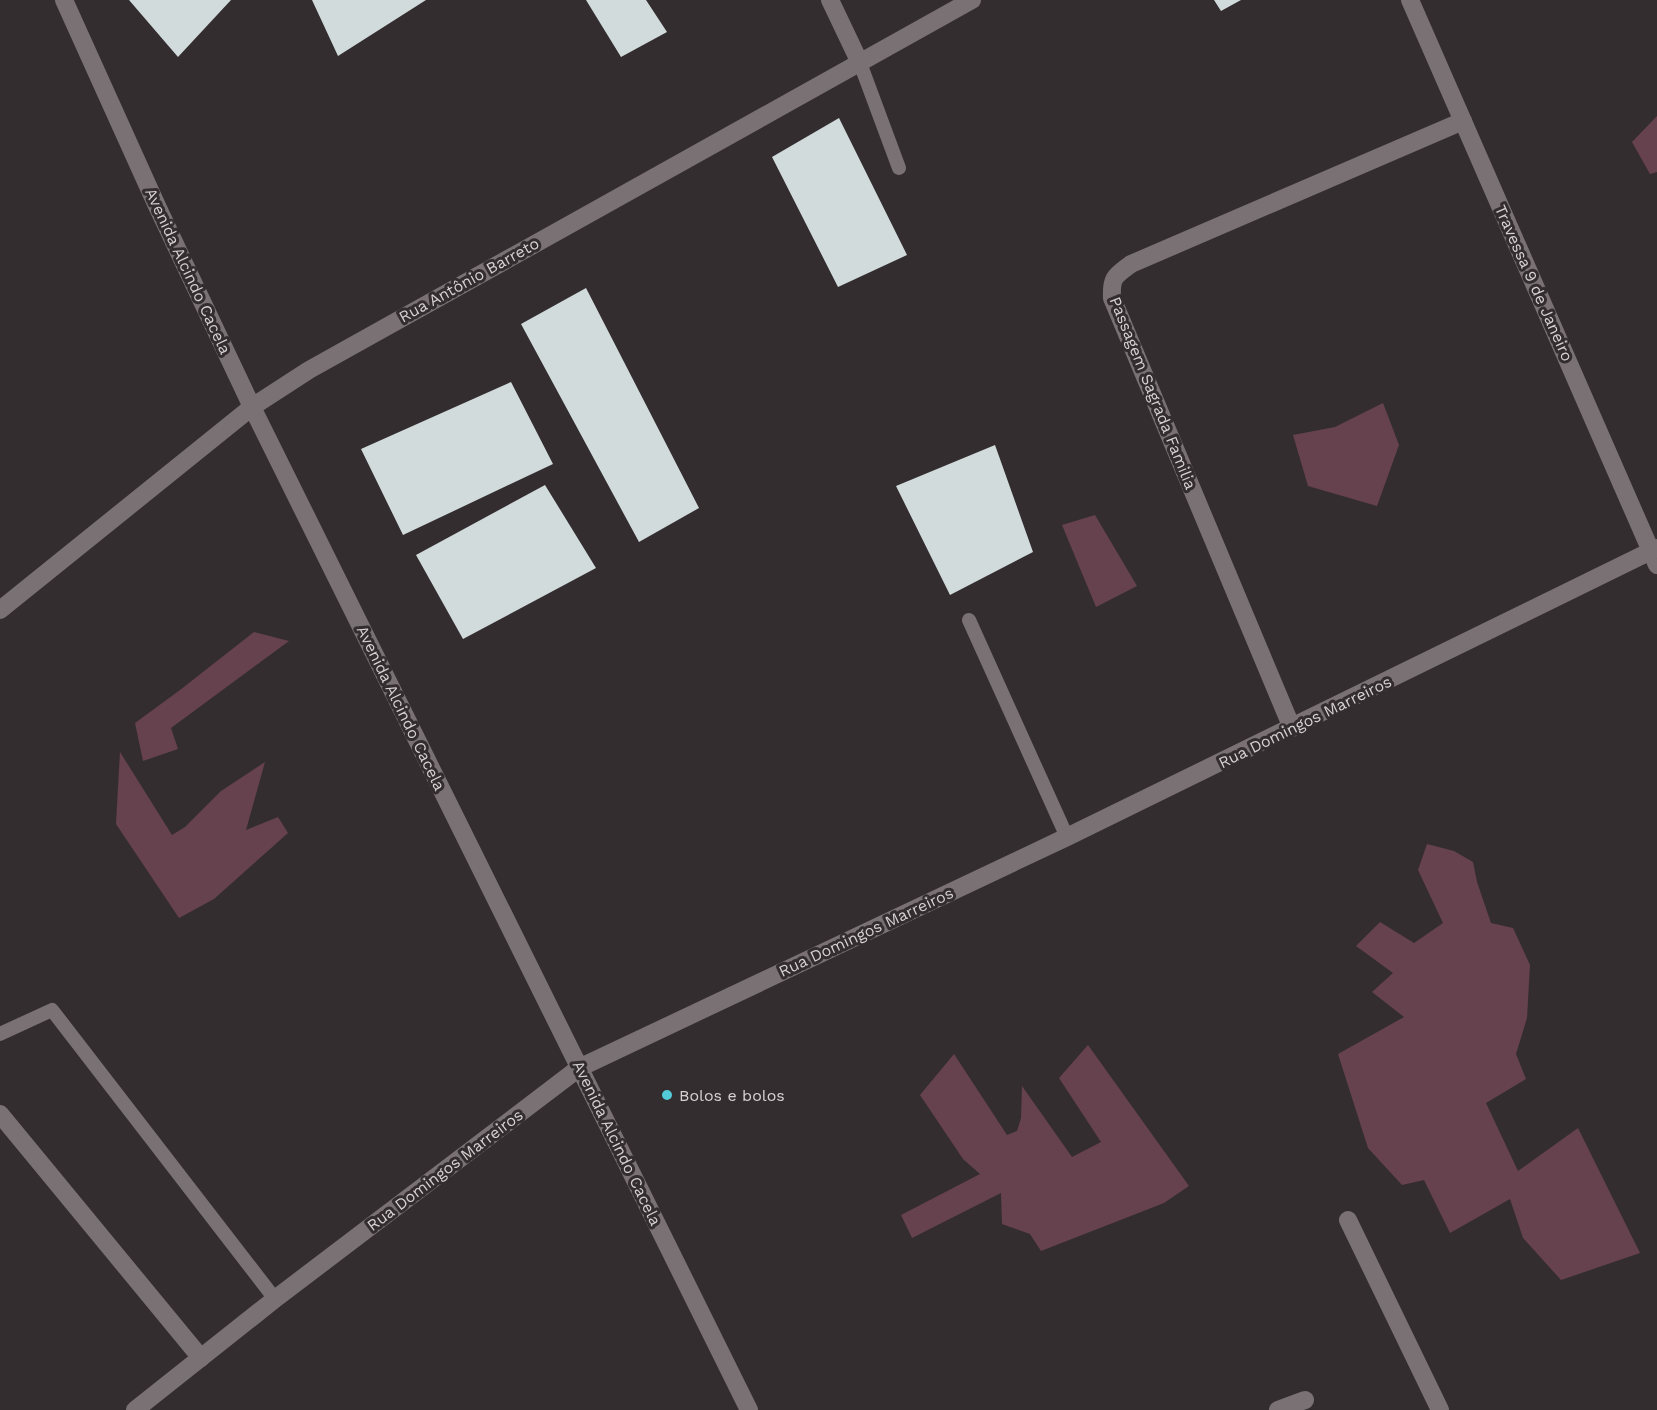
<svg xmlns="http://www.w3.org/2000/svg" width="1657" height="1410" font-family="'Work Sans',sans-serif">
  <rect width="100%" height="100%" fill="#342d2f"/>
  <path fill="#66424e" d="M1657,116V172L1650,174L1632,142Z
    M1383,403L1399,445L1377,506L1308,486L1293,435L1335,427Z
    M1095,515L1137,586L1096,607L1062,525Z
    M254,632L289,641L171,728L178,749L143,761L135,723L180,690Z
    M120,752L172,835L185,827L221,791L265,762L246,830L278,817L288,833L214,899L179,918L116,824Z
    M1427,844L1454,851L1473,862L1477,882L1491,923L1513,928L1530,965L1527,1018L1516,1054L1526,1079L1486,1103L1518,1171L1578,1128L1640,1253L1561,1280L1523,1238L1510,1199L1450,1233L1424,1180L1402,1185L1368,1148L1338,1054L1404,1017L1372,992L1393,973L1356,946L1380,922L1414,943L1443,923L1418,870Z
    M1088,1045L1189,1186L1164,1203L1041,1251L1030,1234L1002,1224L1001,1193L912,1238L901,1215L980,1174L963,1159L920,1095L954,1054L1007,1135L1017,1131L1021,1118L1022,1086L1072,1157L1101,1142L1059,1078Z"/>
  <path fill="#d1dbdc" d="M129,0H231L178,57Z
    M312,0H426L338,56Z
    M586,0H646L667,32L621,57Z
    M1214,0H1241L1221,11Z
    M839,118L907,255L838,287L772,157Z
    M586,288L699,508L639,542L521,324Z
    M511,382L553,464L403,535L361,449Z
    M995,445L1033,552L950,595L896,486Z
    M545,485L596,568L463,639L416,555Z"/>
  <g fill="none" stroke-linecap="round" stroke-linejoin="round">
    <path stroke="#797173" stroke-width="14" d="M860,63L899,168
      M969,620L1067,837
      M0,1034L52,1010L275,1299"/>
    <path stroke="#797173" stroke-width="18" d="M830,0L860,63
      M1292,728L1112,298C1111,277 1115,276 1131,264L1463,121
      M0,1114L201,1358
      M1348,1220L1440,1410
      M1278,1410L1305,1400"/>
    <path stroke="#797173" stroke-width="18" d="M64,0L157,206L252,407L749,1410
      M1410,0L1657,565
      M0,610L252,407L309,370L972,0
      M135,1410L275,1299L579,1068L1067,837L1657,548"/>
  </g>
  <circle fill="#52cbd7" stroke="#342d2f" stroke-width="2" cx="667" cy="1095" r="6"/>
  <g text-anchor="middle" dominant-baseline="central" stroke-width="6" stroke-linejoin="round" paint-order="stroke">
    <g font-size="16" fill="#d6d1d2" stroke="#342d2f">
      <text transform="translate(188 271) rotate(65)">Avenida Alcindo Cacela</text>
      <text transform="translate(469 280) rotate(-29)">Rua Antônio Barreto</text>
      <text transform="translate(1534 283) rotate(66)">Travessa 9 de Janeiro</text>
      <text transform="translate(1153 393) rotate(68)">Passagem Sagrada Familia</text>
      <text transform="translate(401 708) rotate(64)">Avenida Alcindo Cacela</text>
      <text transform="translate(1305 722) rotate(-26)">Rua Domingos Marreiros</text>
      <text transform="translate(866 932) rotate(-25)">Rua Domingos Marreiros</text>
      <text transform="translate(617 1143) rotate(64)">Avenida Alcindo Cacela</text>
      <text transform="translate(445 1170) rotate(-37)">Rua Domingos Marreiros</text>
    </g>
    <g font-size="16" fill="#d6d1d2" stroke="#342d2f" text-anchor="start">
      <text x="679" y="1095">Bolos e bolos</text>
    </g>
  </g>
</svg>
